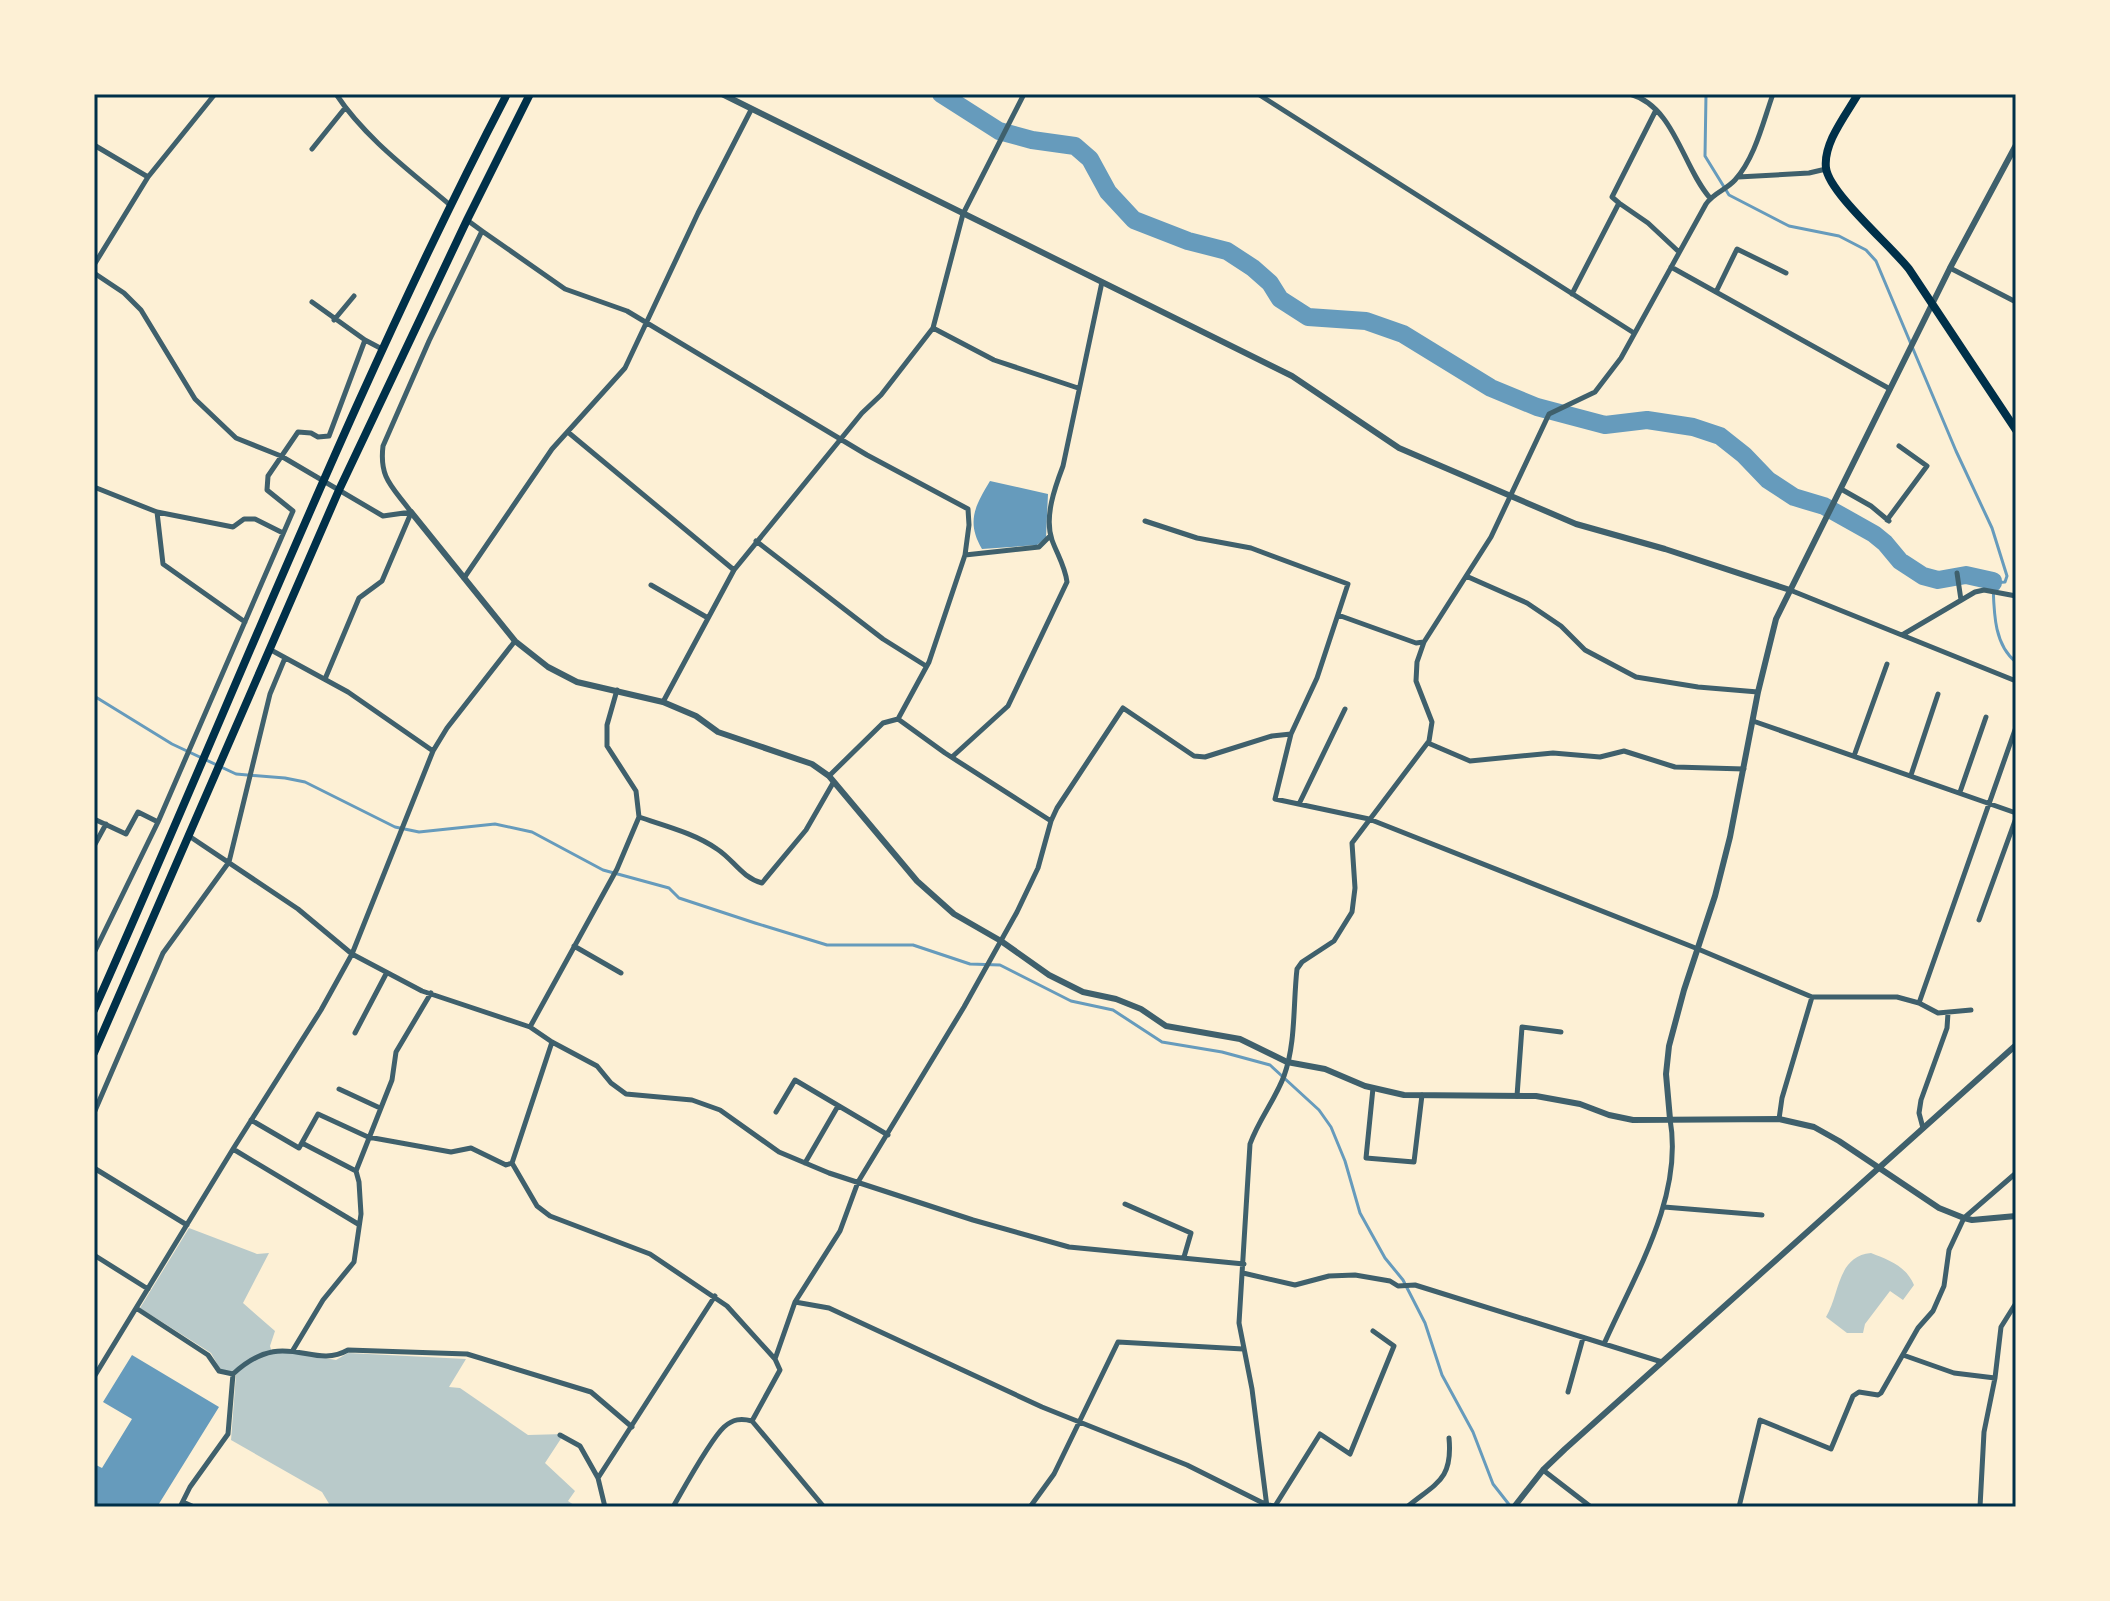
<svg xmlns="http://www.w3.org/2000/svg" width="2110" height="1601" font-family="'Varela Round',sans-serif">
  <rect width="100%" height="100%" fill="#fdf0d5"/>
  <path fill="#b9caca" d="M189,1228L257,1254L269,1253L243,1303L275,1331L270,1346L272,1353L291,1352L336,1360L348,1353L466,1359L449,1387L460,1388L528,1435L564,1434L545,1463L575,1491L568,1501L577,1507H331L322,1492L231,1440L236,1374L220,1369L211,1353L140,1308Z
    M1871,1253C1889,1260 1906,1266 1914,1285L1903,1300L1890,1291L1865,1324L1863,1333H1847L1826,1317C1840,1294 1837,1256 1871,1253Z"/>
  <path fill="#669bbc" d="M990,481L1048,494L1046,538L1037,545L982,549C966,522 975,506 990,481Z
    M132,1355L219,1407L157,1507H94V1464L102,1468L132,1419L103,1402Z"/>
  <g fill="none" stroke-linecap="round" stroke-linejoin="round">
    <path stroke="#669bbc" stroke-width="3" d="M1706,94L1705,156L1729,195L1789,226L1839,236L1866,250L1876,261L1956,451L1992,528L2007,576L2005,582L1993,583C1994,609 1993,644 2016,662
      M94,696L172,744L236,774L285,778L305,782L395,827L419,832L495,824L532,832L603,870L669,888L679,898L755,923L827,945H913L970,964L1000,965L1071,1001L1113,1010L1162,1042L1222,1052L1270,1065L1319,1110L1331,1127L1345,1161L1360,1213L1385,1258L1403,1280L1425,1323L1442,1375L1473,1432L1493,1484L1511,1507"/>
    <path stroke="#669bbc" stroke-width="18" d="M941,94L999,131L1032,140L1075,146L1090,159L1108,192L1134,220L1188,241L1227,251L1253,268L1270,283L1280,299L1308,317L1366,321L1403,334L1491,388L1537,407L1605,425L1647,420L1693,427L1720,436L1744,455L1768,480L1794,497L1824,506L1874,534L1885,543L1900,561L1923,576L1938,580L1966,575L1993,581V583"/>
    <path stroke="#3f606c" stroke-width="5" d="M336,94C365,138 410,171 450,205
      M1258,94L1634,333
      M1630,94C1675,107 1682,166 1710,198
      M94,145L148,177
      M312,149L345,108
      M1738,177L1809,173L1826,169
      M1619,203L1612,197L1656,110
      M482,231L565,289L627,311L867,455L968,509L969,525L965,555L929,662L898,719L945,753L1051,821
      M94,265L148,177L215,94
      M1671,267L1890,389
      M1950,268L2016,302
      M94,273L124,293L141,310L195,399L236,438L281,456L383,516L411,512
      M1716,292L1737,249L1786,273
      M1572,294L1619,203L1648,223L1679,252
      M312,302L365,340
      M334,320L354,296
      M933,328L994,360L1078,388
      M569,433L734,570
      M94,487L157,512L233,527L244,519H255L283,533
      M1841,489L1871,506L1889,521
      M157,512L163,564L245,622
      M411,512C393,487 379,479 383,446L429,341L482,231L467,220
      M1887,520L1927,466L1899,446
      M1145,521L1197,538L1251,548L1348,584L1317,678L1291,734L1275,799L1369,819L1698,949L1812,997H1897L1919,1003L1938,1013L1971,1010
      M756,541L883,639L926,666
      M965,555L1039,547L1050,536
      M1957,573L1961,600
      M1466,576L1527,603L1561,626L1585,650L1636,677L1698,687L1758,692
      M464,578L552,449L625,368L698,213L751,110
      M651,585L708,618
      M1790,590L2016,681
      M1338,615L1416,643L1424,642
      M1902,635L1975,592L1984,590L2016,596
      M271,650L348,692L433,751
      M325,679L359,598L382,581L411,513
      M663,702L734,570L862,413L881,395L933,328L963,214L1024,94
      M1753,721L2016,813
      M1428,743L1470,761L1553,753L1600,757L1624,751L1675,767L1744,769
      M1854,756L1887,664
      M952,757L1008,706L1067,582C1065,566 1057,554 1052,540C1044,517 1055,487 1063,466L1102,282
      M1911,775L1938,694
      M829,776L883,723L898,719
      M1960,792L1986,717
      M1299,804L1345,709
      M639,817C665,826 694,833 717,849C734,860 741,877 762,883L806,830L833,783
      M94,819L126,834L138,812L158,822L293,511L267,490L268,476L298,432L311,433L318,437L329,436L365,340L382,349
      M189,836L298,909L352,954L422,991L530,1027L552,1042L597,1066L611,1083L626,1094L692,1100L720,1110L779,1152L829,1173L973,1220L1069,1247L1244,1264
      M94,846L106,824
      M1979,920L2016,818
      M574,946L621,973
      M94,953L158,822
      M1919,1003L2016,727
      M530,1027L617,869L639,817L636,791L607,746V725L617,690
      M355,1033L386,974
      M1373,1088L1366,1158L1414,1162L1422,1095
      M339,1089L380,1108
      M1517,1096L1522,1027L1561,1032
      M776,1112L795,1080L888,1135
      M94,1113L163,953L229,862L270,694L285,658
      M1779,1119L1782,1098L1812,997
      M251,1120L299,1148L318,1114L368,1137L451,1152L471,1148L506,1165L512,1163L537,1206L550,1216L650,1254L727,1306L775,1359L780,1370L752,1421
      M1923,1128L1919,1113L1921,1100L1947,1028L1948,1013
      M94,1133V1147
      M302,1143L356,1171
      M233,1149L358,1224
      M512,1163L552,1042
      M805,1163L838,1106
      M94,1168L187,1225
      M1125,1204L1191,1233L1184,1257
      M1664,1207L1762,1215
      M94,1255L148,1289
      M1243,1273L1295,1285L1329,1276L1355,1275L1390,1281L1398,1286L1415,1285L1662,1362
      M795,1302L829,1308L1042,1407L1187,1465L1269,1506
      M136,1308L208,1355L219,1371L233,1374
      M1604,1344C1634,1276 1684,1197 1670,1119
      M293,1350L323,1300L354,1262L361,1214L359,1182L356,1171L392,1080L396,1052L431,993
      M1903,1355L1954,1373L1995,1378
      M775,1359L795,1302L840,1231L858,1182L964,1007L1017,912L1038,868L1051,821L1057,808L1123,708L1194,756L1205,757L1272,736L1291,734
      M94,1377L233,1149L321,1010L352,954L433,751L447,728L515,641
      M1568,1392L1583,1338
      M560,1435L580,1446L598,1478
      M1543,1470L1591,1507
      M183,1502L194,1507
      M1268,1505L1275,1506L1320,1434L1350,1454L1394,1346L1373,1331
      M180,1507L190,1487L228,1434L233,1374C285,1326 311,1371 348,1350L467,1354L591,1392L632,1427
      M605,1507L598,1478L715,1296
      M673,1507C684,1488 710,1440 724,1427C733,1419 741,1418 752,1421L824,1507
      M1030,1507L1054,1474L1118,1342L1243,1349
      M1267,1507L1252,1389L1239,1323L1250,1144C1259,1119 1275,1100 1284,1076C1296,1043 1293,1004 1297,969L1302,962L1334,941L1352,912L1355,888L1352,843L1429,741L1432,722L1416,681L1417,662L1424,642L1491,537L1549,414L1595,392L1621,358L1706,204C1713,193 1726,190 1735,180C1755,158 1763,122 1773,94
      M1407,1507C1436,1483 1453,1480 1449,1438
      M1650,1507H1663
      M1739,1507L1760,1420L1831,1449L1853,1396L1859,1392L1878,1395L1881,1393L1918,1328L1933,1311L1944,1286L1949,1250L1964,1218L2016,1173
      M1980,1507L1984,1432L1995,1378L2001,1327L2016,1303"/>
    <path stroke="#3f606c" stroke-width="6" d="M722,94L1292,376L1399,448L1576,524L1665,549L1790,590
      M411,512L515,641L548,667L577,682L663,702L696,716L718,732L812,764L829,776L917,881L954,914L1001,941L1049,975L1083,992L1116,999L1141,1009L1166,1026L1240,1039L1287,1062L1325,1069L1365,1086L1404,1095L1536,1096L1580,1104L1609,1115L1633,1120L1779,1119L1814,1127L1839,1141L1939,1208L1964,1218L1972,1220L2016,1216
      M1670,1119L1666,1074L1669,1046L1684,990L1715,896L1730,837L1758,692L1776,619L1950,268L2016,145
      M1514,1507L1543,1470L1565,1449L2016,1045"/>
    <path stroke="#003049" stroke-width="8" d="M1858,94C1846,115 1823,143 1826,168C1829,193 1891,246 1909,269L2016,430
      M94,1010C231,704 352,391 507,94
      M94,1053L339,490L467,220L530,94"/>
  </g>
  <rect width="2110" height="1601" fill="none" stroke="#fdf0d5" stroke-width="192"/>
  <rect x="96" y="96" width="1918" height="1409" fill="none" stroke="#003049" stroke-width="3"/>
</svg>
